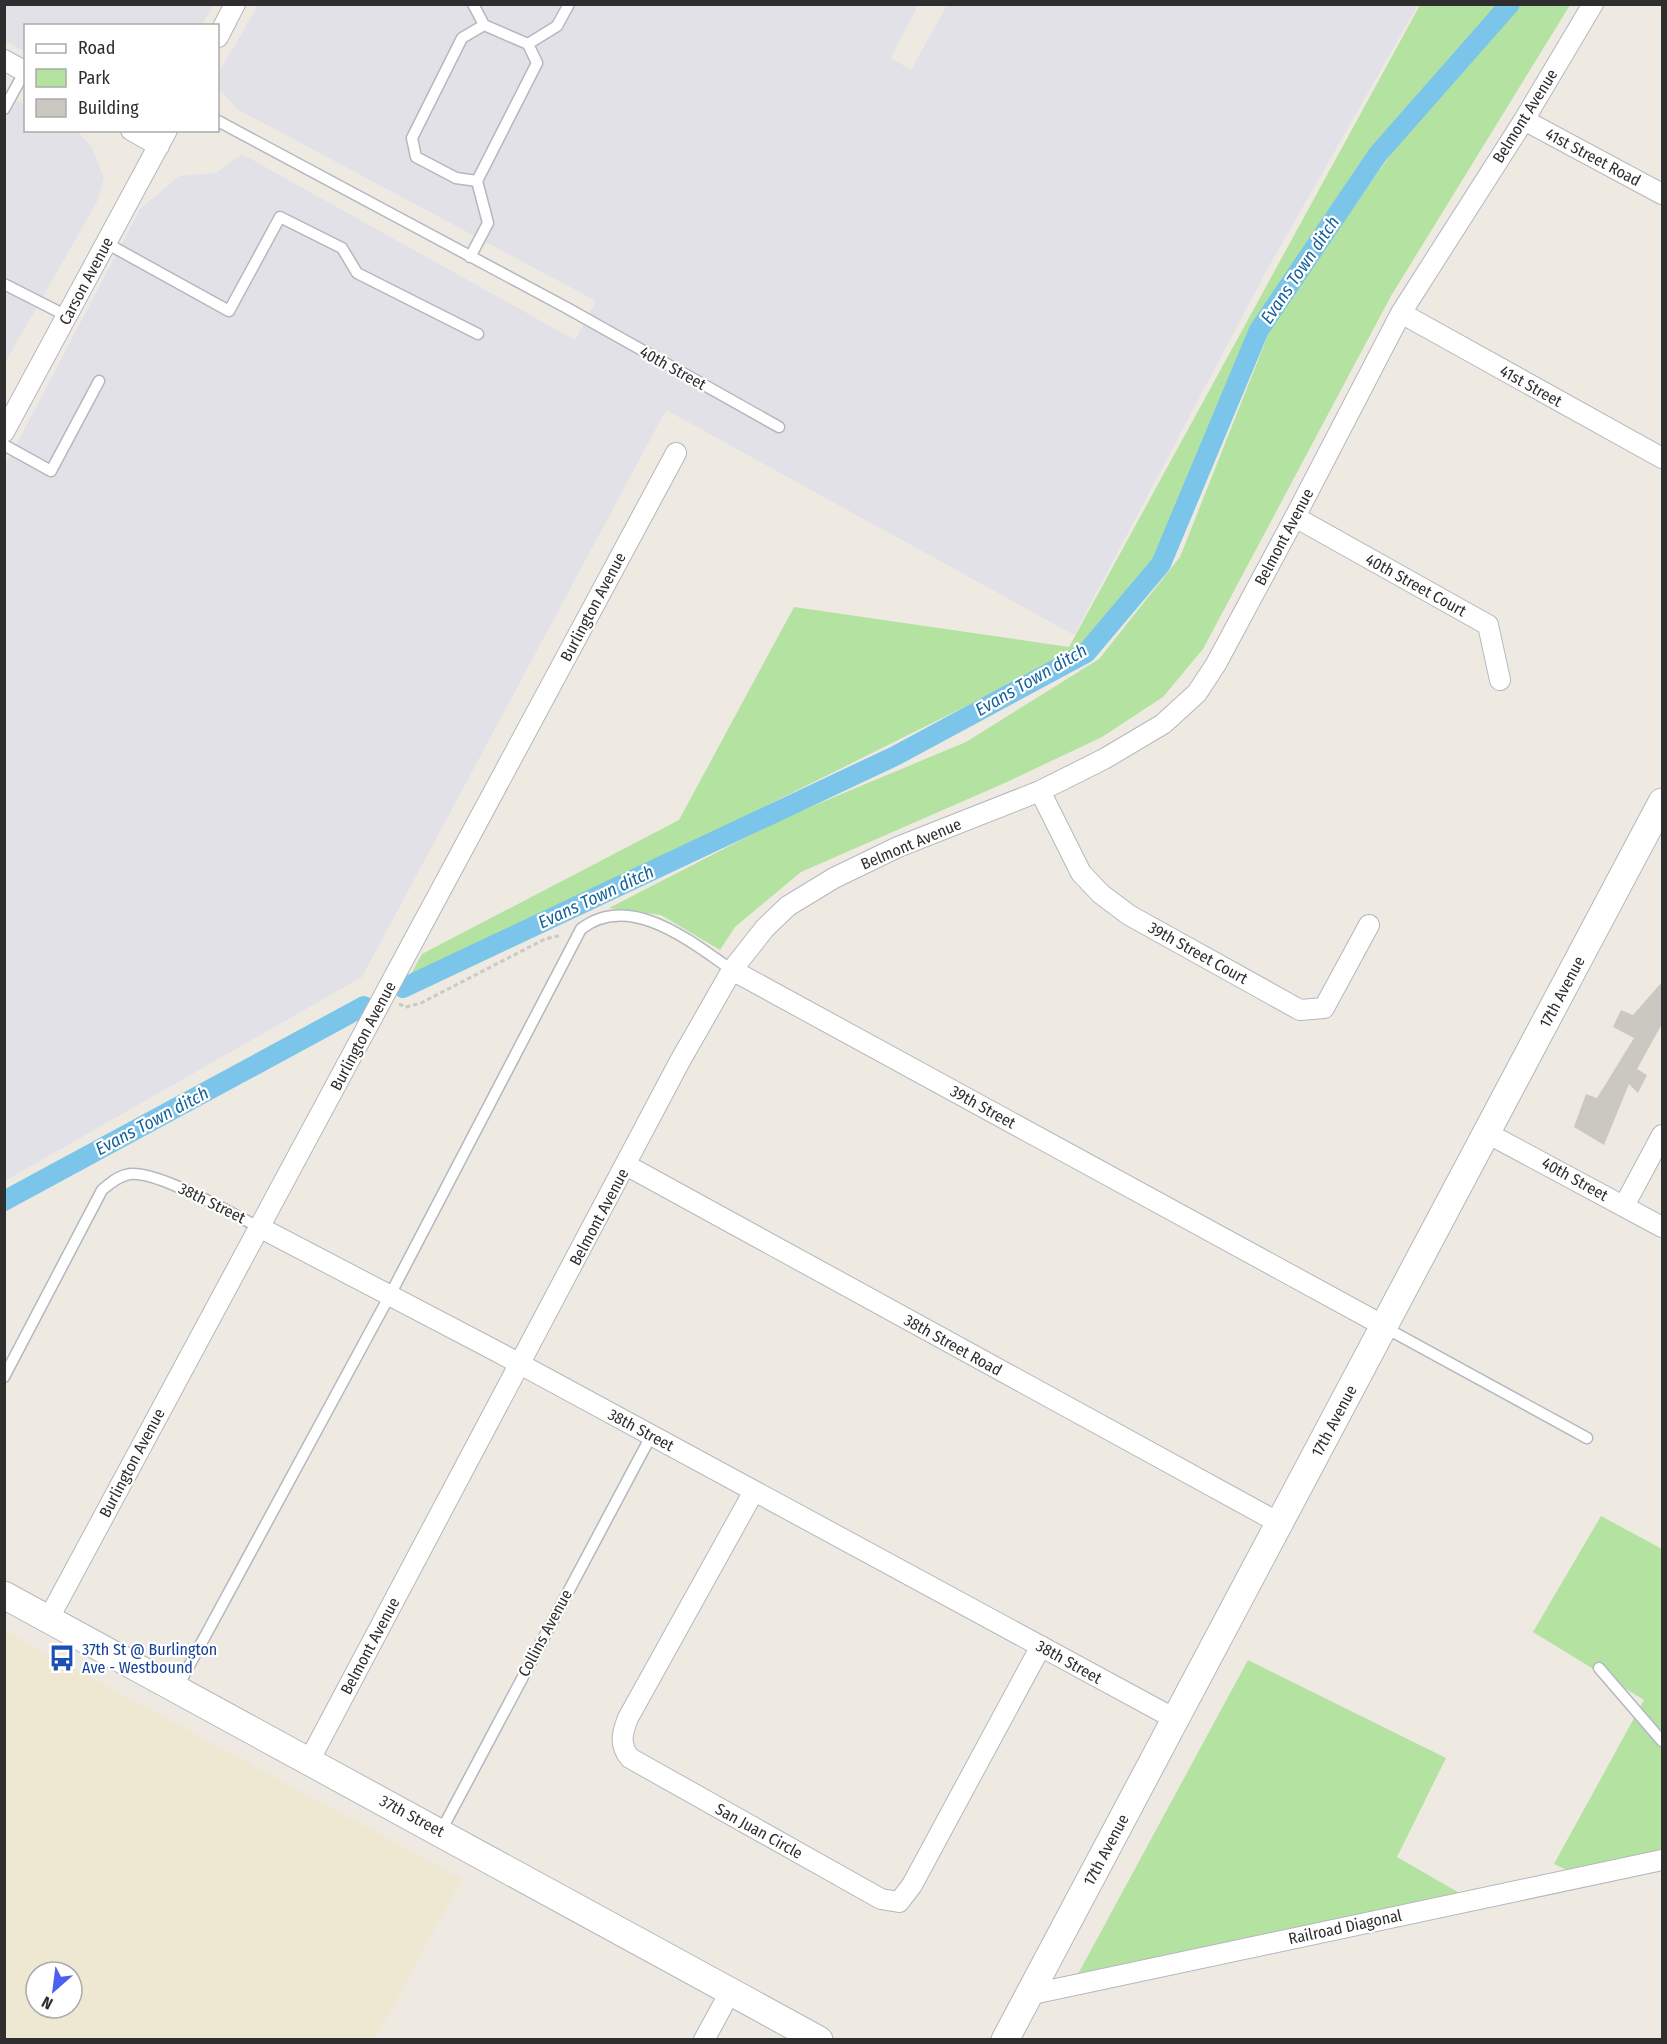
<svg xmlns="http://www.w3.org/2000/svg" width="1667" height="2044" font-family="'Fira Sans Condensed',sans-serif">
  <rect width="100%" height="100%" fill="#eeeae2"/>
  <path fill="#e3e1e8" d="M4,5L5,4L213,5L202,25L26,26L25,52L5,41Z
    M258,5H918L891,58L911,70L947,5H1418L1268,268L1074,635L666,410L362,977L5,1181V466L140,209L179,176L216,173L242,154L575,340L596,301L237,109L220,90L218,74Z
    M5,94L25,105L26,130L73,131L79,133L92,148L104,178L97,202L5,363Z"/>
  <path fill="#eee7d2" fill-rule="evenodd" d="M4,1630L462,1879L375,2039H5ZM36,1972H72V2008H36Z"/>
  <path fill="#b3e2a1" d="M1420,5H1497L1371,155L1254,329L1157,560L1079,650L651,863L408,979L422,954L679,820L794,607L1069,647Z
    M1521,5H1570L1391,296L1203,649L1163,697L1102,737L1007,782L801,872L735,927L720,950L661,915L609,908L784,818L966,742L1099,659L1180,557L1272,325L1395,148Z
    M1601,1516L1662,1549V1850L1569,1871L1554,1864L1644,1700L1533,1632Z
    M1248,1660L1446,1758L1397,1857L1463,1895L1077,1976Z"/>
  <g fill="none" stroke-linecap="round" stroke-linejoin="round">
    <path stroke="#7bc5ea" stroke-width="20" d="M403,988L895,756L1086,653L1161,564L1259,330L1378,154L1510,4
      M4,1201L364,1006"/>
  </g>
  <path fill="#cac8c0" d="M1662,982V1024L1637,1069L1647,1075L1638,1093L1629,1084L1604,1145L1574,1127L1586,1094L1597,1098L1634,1038L1613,1027L1621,1010L1633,1015Z"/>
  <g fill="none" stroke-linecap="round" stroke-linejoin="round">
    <g stroke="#b5b7c0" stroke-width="13">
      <path id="lane" d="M473,4L484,25
        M528,44L557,26L569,4
        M4,109L25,71
        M218,121L567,308L779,427
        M106,243L229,311L280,217L342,248L357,273L478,334
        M470,257L488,223L477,181L537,63L528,44L484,25L462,38L412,138L416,157L456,178L477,181
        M4,284L67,316
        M4,445L51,471L99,381
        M1384,1327L1587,1438
        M4,1377L102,1190C109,1184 117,1177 126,1175C151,1166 233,1215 259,1227
        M1599,1668L1662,1741
        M177,1688L390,1295L581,929C630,891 691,942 732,970
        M441,1831L651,1436"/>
    </g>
    <g stroke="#b5b7c0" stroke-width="22">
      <path id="street" d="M218,37L235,4
        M4,60L26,72
        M1524,120L1662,194
        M131,130L159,146
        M1401,313L1662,458
        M4,432L167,130
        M1295,517L1488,625L1500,680
        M1040,791L1081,873L1101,894L1129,915L1300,1010L1324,1008L1369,925
        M732,970L1384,1326
        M1487,1133L1662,1227
        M626,1165L1281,1524
        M1624,1206L1662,1135
        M259,1227L496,1351L1175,1719
        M754,1491L628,1718C622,1733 619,1745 630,1758L881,1899L899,1902L912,1885L1041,1646
        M49,1618L676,453
        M309,1761L680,1061L732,970L765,928L788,906L834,878L898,847L1040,791L1104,759L1163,724L1197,693L1216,664L1295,517L1401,313L1524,120L1593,4
        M1028,1995L1662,1860
        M704,2040L730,1992"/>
    </g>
    <g stroke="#b5b7c0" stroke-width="29">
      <path id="secondary" d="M4,1595L819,2040
        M1005,2040L1662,802"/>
    </g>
    <path stroke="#c9c9c9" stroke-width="3" stroke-dasharray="4.5 3" stroke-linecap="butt" d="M399,1004L406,1007L421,1003L545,939L562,935"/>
    <use href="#lane" stroke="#fff" stroke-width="10"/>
    <use href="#street" stroke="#fff" stroke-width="20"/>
    <use href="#secondary" stroke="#fff" stroke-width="27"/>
  </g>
  <defs>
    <g id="bus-bare" transform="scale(2.07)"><path d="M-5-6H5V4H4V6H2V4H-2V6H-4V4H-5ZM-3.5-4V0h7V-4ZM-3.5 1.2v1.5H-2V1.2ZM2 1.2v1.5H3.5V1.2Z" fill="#1a4fb4" stroke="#fff" stroke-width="2.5" paint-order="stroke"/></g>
  </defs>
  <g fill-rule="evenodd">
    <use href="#bus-bare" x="62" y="1658"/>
  </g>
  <g text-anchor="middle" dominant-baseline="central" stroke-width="4.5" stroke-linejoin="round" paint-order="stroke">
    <g font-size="16" fill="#2e2e2e" stroke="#fff">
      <text transform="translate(1525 116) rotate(-58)">Belmont Avenue</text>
      <text transform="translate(1593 157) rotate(28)">41st Street Road</text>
      <text transform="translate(86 281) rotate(-62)">Carson Avenue</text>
      <text transform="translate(673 368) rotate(29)">40th Street</text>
      <text transform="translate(1531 386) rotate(29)">41st Street</text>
      <text transform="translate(1284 537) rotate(-62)">Belmont Avenue</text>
      <text transform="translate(1416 585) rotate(29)">40th Street Court</text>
      <text transform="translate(593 607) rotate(-62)">Burlington Avenue</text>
      <text transform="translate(911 844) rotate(-23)">Belmont Avenue</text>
      <text transform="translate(1198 953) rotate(29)">39th Street Court</text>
      <text transform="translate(1562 992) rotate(-62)">17th Avenue</text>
      <text transform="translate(363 1036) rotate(-62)">Burlington Avenue</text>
      <text transform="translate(983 1107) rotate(29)">39th Street</text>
      <text transform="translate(1575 1179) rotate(29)">40th Street</text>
      <text transform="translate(212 1203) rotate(26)">38th Street</text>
      <text transform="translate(599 1217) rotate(-62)">Belmont Avenue</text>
      <text transform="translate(953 1345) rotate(29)">38th Street Road</text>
      <text transform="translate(1334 1421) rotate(-62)">17th Avenue</text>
      <text transform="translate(641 1430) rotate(28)">38th Street</text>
      <text transform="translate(132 1463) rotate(-62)">Burlington Avenue</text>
      <text transform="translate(545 1633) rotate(-62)">Collins Avenue</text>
      <text transform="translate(370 1646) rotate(-62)">Belmont Avenue</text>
      <text transform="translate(1069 1662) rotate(29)">38th Street</text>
      <text transform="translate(412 1816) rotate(28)">37th Street</text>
      <text transform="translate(759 1831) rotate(29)">San Juan Circle</text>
      <text transform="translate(1106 1850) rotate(-62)">17th Avenue</text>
      <text transform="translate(1345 1927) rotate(-12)">Railroad Diagonal</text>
    </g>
    <g font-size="16" fill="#164399" stroke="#fff" text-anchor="start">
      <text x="82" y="1649">37th St @ Burlington<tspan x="82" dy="18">Ave - Westbound</tspan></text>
    </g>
    <g font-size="18" font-style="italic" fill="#14649c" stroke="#fff">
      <text transform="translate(1300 270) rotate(-56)">Evans Town ditch</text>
      <text transform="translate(1031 680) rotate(-30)">Evans Town ditch</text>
      <text transform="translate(596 897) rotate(-25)">Evans Town ditch</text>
      <text transform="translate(152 1121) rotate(-28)">Evans Town ditch</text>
    </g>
  </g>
  <rect width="1667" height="2044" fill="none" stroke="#2e2e2e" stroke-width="12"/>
  <rect x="24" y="24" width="195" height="108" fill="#ffffff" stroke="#ababab" stroke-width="1.5"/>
  <rect x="36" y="44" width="30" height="9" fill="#ffffff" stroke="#ababab" stroke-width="1.5"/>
  <text x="78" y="54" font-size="18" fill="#2e2e2e">Road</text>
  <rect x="36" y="69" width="30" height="18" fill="#b3e2a1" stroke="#ababab" stroke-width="1.5"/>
  <text x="78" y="84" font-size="18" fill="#2e2e2e">Park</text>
  <rect x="36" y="99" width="30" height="18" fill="#cac8c0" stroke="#ababab" stroke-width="1.5"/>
  <text x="78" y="114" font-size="18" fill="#2e2e2e">Building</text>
  <g transform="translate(54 1990) rotate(208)"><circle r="28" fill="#ffffff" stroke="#ababab" stroke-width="1.5"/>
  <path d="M0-4.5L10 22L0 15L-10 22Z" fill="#4b5ff2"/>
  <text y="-9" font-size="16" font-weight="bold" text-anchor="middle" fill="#2e2e2e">N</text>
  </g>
</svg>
